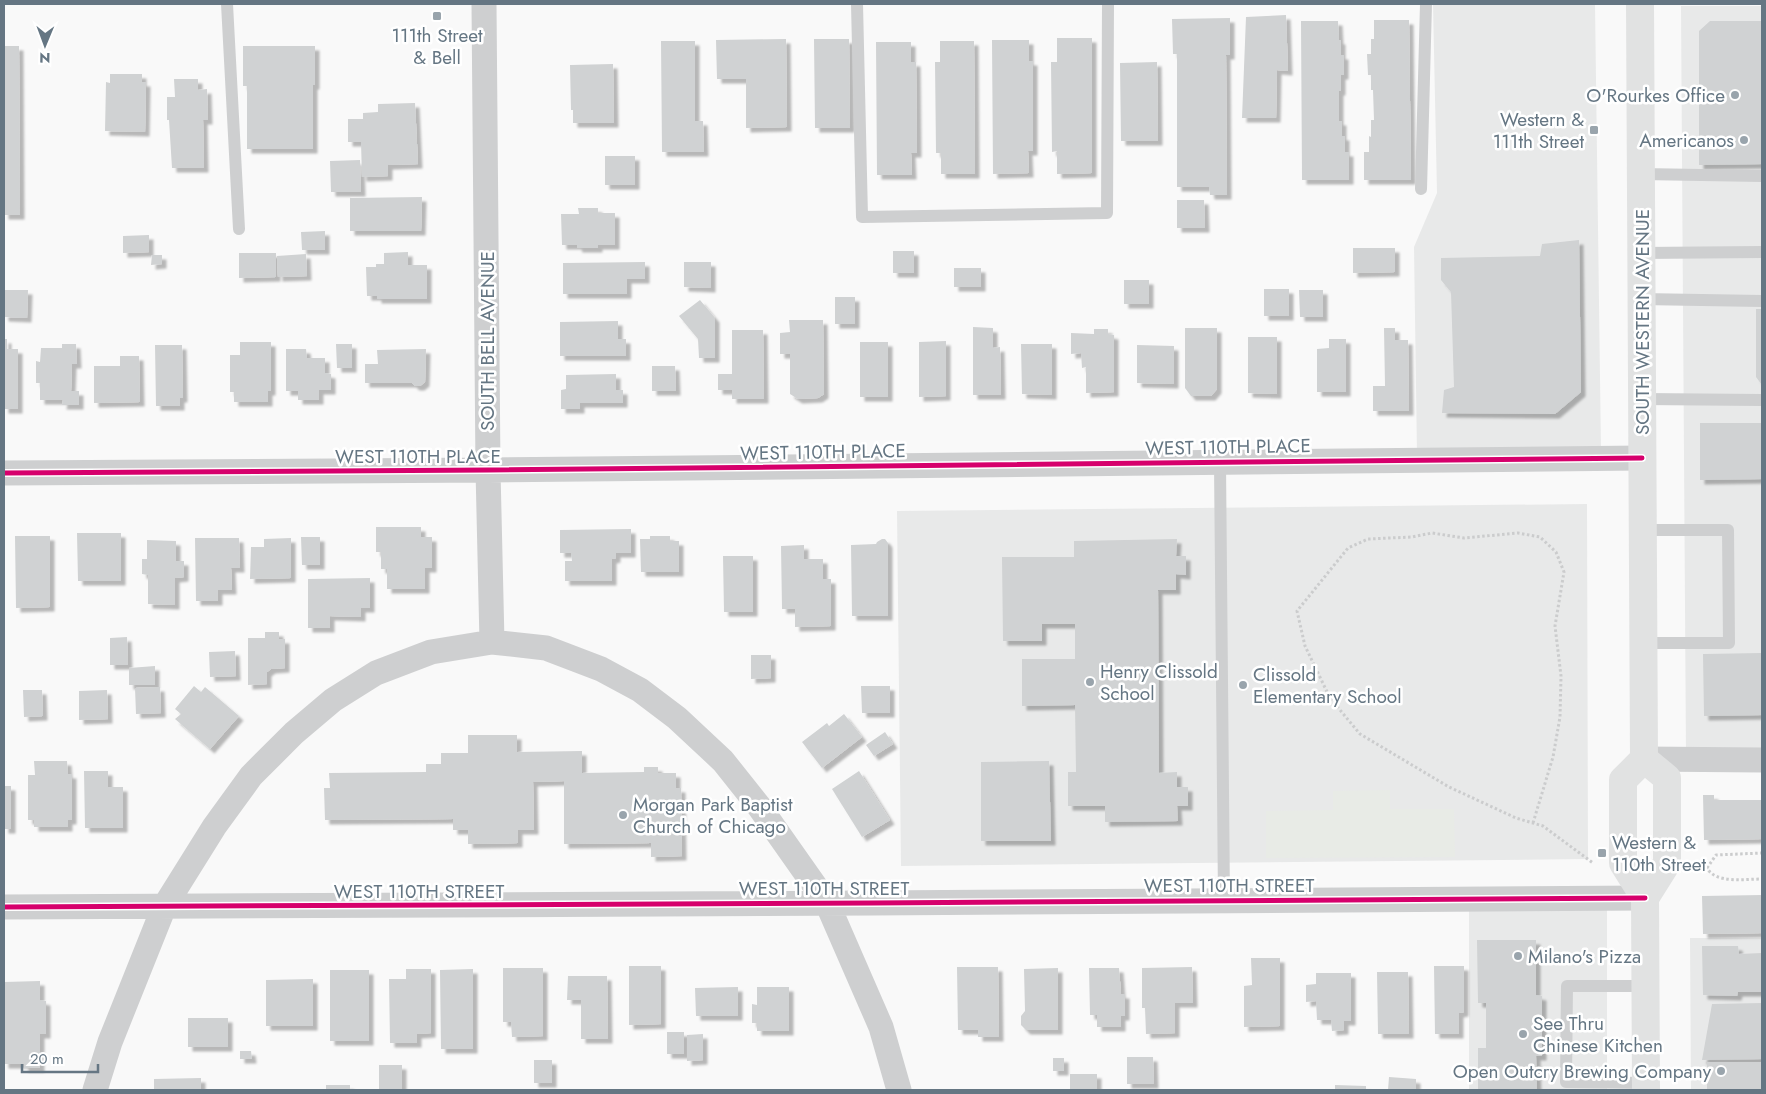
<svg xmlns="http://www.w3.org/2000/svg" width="1766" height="1094" font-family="Jost,sans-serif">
  <defs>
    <filter id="shadow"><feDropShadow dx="4.5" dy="4.5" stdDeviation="1" flood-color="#0004"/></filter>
  </defs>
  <rect width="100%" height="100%" fill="#f9f9f9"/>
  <path fill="#e8e9e9" d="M1433,4L1595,5L1601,451L1417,454L1414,247L1437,193Z
    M1681,6H1762V757L1686,756Z
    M1587,504L1588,859L901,866L897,511Z
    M1607,903V1090H1469V906Z
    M1690,938H1762V1090H1691Z"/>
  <path fill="#e8ebe6" d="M1390,790V809H1454L1455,857L1266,858V811L1333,810V791Z"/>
  <path fill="#d0d2d3" filter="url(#shadow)" d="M1286,15L1288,71L1277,70L1276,118H1242L1246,17Z
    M1230,18V55H1226L1227,195H1210L1209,187H1177V54H1173L1172,19Z
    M1374,20H1409L1411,180H1364V152H1369V136L1371,137V120H1374L1373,90H1371V75H1368L1367,54H1371V39H1374Z
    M1301,21H1338L1339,40H1341V55H1344V75H1341V91H1339V121H1342V136H1345V152H1349V180H1302Z
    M1710,21H1762V164L1699,165V31Z
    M1057,38H1092V173L1057,174V151L1052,152L1051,62H1057Z
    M786,39L787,127L746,128V79H717L716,40Z
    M814,39H849L850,128H815Z
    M992,40H1029V61H1033V151H1028L1029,173L993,174Z
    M661,41H695V121H703L704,152H662Z
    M940,41H974L975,174H941V153H936L935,62H940Z
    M876,42H911V62H916L917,153H911L912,175H877Z
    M4,46H19L20,215H4Z
    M243,46H315V85H313V149H247V86H243Z
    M1157,62L1158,141H1121L1120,63Z
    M613,64L614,123H573V110H571L570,65Z
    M110,74H142V82H146L145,132L105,131L106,82L110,83Z
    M174,79H198V90L207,89L208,120H203L204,168H172L169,120H167V97H175Z
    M415,103L418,164L388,165V176L362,177L361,142H348V119H363V113L378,112V104Z
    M605,156H635V185H605Z
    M360,160L361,192H331L330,161Z
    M422,197L421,231H350V198Z
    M1177,200H1204L1205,228H1177Z
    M578,208H598V213H615V245H598V248H578L577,245H562L561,214H579Z
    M325,231V250H302L301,232Z
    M149,235V252L123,253V236Z
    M1579,240L1581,392L1555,414L1442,413L1444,390L1454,387L1451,292L1441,280V258L1540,256L1542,244Z
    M1353,248H1395V272L1353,273Z
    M893,251H914V273H893Z
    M408,252V265H427V299H377V296H367L366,267H376V264H384V253Z
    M239,253H276V277L239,278Z
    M306,254L307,276L278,277L277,256Z
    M152,255H162V264L151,265Z
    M645,262V279H627V294H563V263Z
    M684,262H711V288L684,287Z
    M954,268H981V287H954Z
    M1124,280H1149V304H1124Z
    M1264,289H1289V316H1264Z
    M4,290H28L27,318L4,317Z
    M1299,290H1323V317H1300Z
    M835,297H855V324H835Z
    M700,300L715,318V358H699L698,339L679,316Z
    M1756,309H1762V385L1756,377Z
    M789,320H823L824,394L818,398L798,399L790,394V354H780V333L790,332Z
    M618,321V339H626V356H560V322Z
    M973,327L993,328V348L1000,347L1001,395H973Z
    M1185,328H1217V389L1211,396H1191L1185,388Z
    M1384,328H1395V340H1408L1409,411H1373V386H1385Z
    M1094,329H1108V334L1114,335V392L1086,393V367L1082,368L1081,353L1071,354V333L1094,334Z
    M732,330H763L764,399H732V390H718V374H732Z
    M1248,337H1277V394L1248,393Z
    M4,339H7V349H18V409H4Z
    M1329,339H1346V392H1317V349L1329,348Z
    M946,341V396L919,397V342Z
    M240,342H271V391H268V402H234V392H230V355H240Z
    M860,342H888V397H860Z
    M62,344H76L77,364H72L71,391H79V405H62L63,400H40V383H36V361L40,362L41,348H62Z
    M336,344H352V368H337Z
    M1021,344H1052V395L1022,394Z
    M155,345H182L183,398H180V406H156Z
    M1137,345L1174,346V384L1137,383Z
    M286,349H306L307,358H325V373L331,374V390H319V400H298V391H286Z
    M426,349L425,382L420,386H415L412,383H365V364H378L377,350Z
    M120,356H139L140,402L94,403V366H120Z
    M652,366H675L676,391H652Z
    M616,374V390H623V403H580V409H561V390L566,389V375Z
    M1700,423H1762V479L1700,480Z
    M376,527H421V537H432V568H425V589H387V569H381V552H376Z
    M631,529V553H616V558L612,559V581H565V561H572L571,553H560V530Z
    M77,533H121V581H78Z
    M15,536H50V607L16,608Z
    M650,536H670V541H679V572H641L640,539H650Z
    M301,537H320V565H302Z
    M195,538H239L240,568H231L232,590H218V601H196Z
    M291,538V578L250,579L251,547H264V539Z
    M882,539H885L888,543V616H852L851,545L876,544L877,542Z
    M1177,539L1176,556H1186V575L1176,574V590H1158L1159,773L1177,772V787H1188V806H1177L1178,821L1105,822V806H1068V772H1076L1075,705L1022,706V659H1075V624H1042V641H1003L1002,557H1074V541Z
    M147,540L176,541V561H184V577L175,578V605L148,604V575L142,574V559H147Z
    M804,545V559H823V579H831V626L795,627V609H782L781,546Z
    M723,556H753V612H724Z
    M370,578V608H361V617L330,616V628H308V579Z
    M265,632H279V639H285V668L271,669L267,672V684L248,685V638H265Z
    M127,637L128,665H110V638Z
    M235,651L236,676L210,677L209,652Z
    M1762,653V715L1704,716L1703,654Z
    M751,655H771V678L751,679Z
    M155,666V685H129V668Z
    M194,686L201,692L205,687L239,716L210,749L175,719L181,714L175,709Z
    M861,686H890V713H862Z
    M160,687L161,713L136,714L135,688Z
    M23,690H42L43,716L24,717Z
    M107,690L108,719L79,720V691Z
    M844,714L862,737L822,768L802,742L827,723L829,726Z
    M885,732L893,744L874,756L866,745Z
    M468,735H517V752L582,751V773L644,772V767H658V773H676V788H681L682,856L651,857V843L564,844V781L533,782L534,830H518V843L468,844V830H453V819L325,820L324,788H330L329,773L426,772V764H441V753H468Z
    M34,761H67L68,774H72V820H68V827H34V820H28V775H35Z
    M1049,761L1051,841H981V762Z
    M84,771H108V787H123V828H85Z
    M859,771L890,820L862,837L832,789Z
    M4,786H11V829H4Z
    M1703,795H1714V800H1762V839L1704,840Z
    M1762,895V933L1703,934L1702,896Z
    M1477,940H1536V995L1542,996V1056H1536L1537,1090H1478V1048H1486V1003H1478Z
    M1702,946H1738L1739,954L1762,953V992H1738L1737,996L1703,995Z
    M1251,958H1280V1026L1244,1027V986L1252,985Z
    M629,966H661V1024L629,1025Z
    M1434,966H1464V1012L1459,1013V1034H1435Z
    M957,967H998L999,1037H978V1030H958Z
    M1192,967L1193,1003H1175V1033L1146,1034L1145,1008H1142V968Z
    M503,968H543V1036L512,1037L511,1022H503Z
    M1058,968V1030H1026L1021,1025V1016L1025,1011L1024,969Z
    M1089,968H1119L1121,994H1125V1016H1121V1027H1097V1015H1090Z
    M406,969H431V1033L417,1034V1043H390L389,979H406Z
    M473,969V1049H441L440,970Z
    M330,970H369V1041H330Z
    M1377,972H1408L1409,1034H1378Z
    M1316,973H1351V1021H1344V1030L1332,1031L1331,1020H1317L1316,1001L1306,1002V985L1316,984Z
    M568,976H607L608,1039H581V1000H567Z
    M313,979V1026H266V980Z
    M40,981V1000L46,1001V1034H40V1068H24V1064H4V982Z
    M738,987V1016H696L695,988Z
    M757,987H789V1031H757V1023H752V1004L757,1005Z
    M1762,1003V1059L1702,1060L1712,1004Z
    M188,1018H228V1047H188Z
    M667,1032H684V1054H667Z
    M703,1034V1060L687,1061V1035Z
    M240,1051H251L252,1059H240Z
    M1127,1057H1153L1154,1084H1127Z
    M1053,1058H1064V1071H1053Z
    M534,1060H552V1083H534Z
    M1707,1062H1762V1090H1707Z
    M379,1065H402V1089L379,1090Z
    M1070,1074H1097V1090H1070Z
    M1389,1077L1416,1079V1090H1388Z
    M201,1078V1090H154V1079Z
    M326,1085H350V1090H326Z
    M1335,1085L1366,1086V1090H1335Z"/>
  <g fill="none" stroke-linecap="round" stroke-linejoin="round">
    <path stroke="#cbcccd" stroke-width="3" stroke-dasharray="2.5 2.5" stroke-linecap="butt" d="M1533,823L1553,757L1560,717L1561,676L1555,626L1564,572L1556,552L1540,537L1518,533L1464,538L1432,533L1412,537L1368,539L1348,548L1297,611L1305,646L1330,698L1360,734L1449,787L1516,818L1543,826L1593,863
      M1707,868L1716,855L1762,853
      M1700,869L1707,868C1716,884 1745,879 1762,879"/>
    <path stroke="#cecfd0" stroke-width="12" d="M227,4L239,229
      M857,4L862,217L1107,213L1108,4
      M1641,174L1762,176
      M1421,189L1426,4
      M1641,253L1762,252
      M1641,299L1762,301
      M1642,399L1762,400
      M1220,463L1224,900
      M1643,530H1728L1729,643H1644
      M1645,986H1567L1566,1082L1646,1083"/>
    <path stroke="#cecfd0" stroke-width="25" d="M484,4L488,470L492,642
      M4,473L488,470L1642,458
      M1644,759L1762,760
      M4,907L872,903L1645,898
      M95,1090L110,1042L164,907L214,827L251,776L294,733L333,700L376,673L431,652L492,642L546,648L601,669L640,690L677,718L723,761L758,805L827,903L881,1027L899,1090"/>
    <path stroke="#e1e2e2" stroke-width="28" d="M1640,4L1644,759L1623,780V863L1645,898L1646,1090
      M1644,759L1667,778V863L1645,898"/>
    <g stroke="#fff" stroke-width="8">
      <path id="cycleway" d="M4,473L488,470L1642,458
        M4,907L872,903L1645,898"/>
    </g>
    <use href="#cycleway" stroke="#d6006c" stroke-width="5"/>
  </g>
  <g fill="#99a4ac" stroke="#fff" stroke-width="2">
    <rect x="432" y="11" width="10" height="10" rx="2.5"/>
    <circle cx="1735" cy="95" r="5"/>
    <rect x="1589" y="125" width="10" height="10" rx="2.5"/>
    <circle cx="1744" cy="140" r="5"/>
    <circle cx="1090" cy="682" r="5"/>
    <circle cx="1243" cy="685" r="5"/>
    <circle cx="623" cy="815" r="5"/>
    <rect x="1597" y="848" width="10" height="10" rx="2.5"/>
    <circle cx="1518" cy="956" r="5"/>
    <circle cx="1523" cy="1034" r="5"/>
    <circle cx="1721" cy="1071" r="5"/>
  </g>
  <g text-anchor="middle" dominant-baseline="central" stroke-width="5" stroke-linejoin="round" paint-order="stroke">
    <g font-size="19" fill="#657683" stroke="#fff" text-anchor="start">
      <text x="437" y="35" text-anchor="middle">111th Street<tspan x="437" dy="22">&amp; Bell</tspan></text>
      <text x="1725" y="95" text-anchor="end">O'Rourkes Office</text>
      <text x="1584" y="119" text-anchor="end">Western &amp;<tspan x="1584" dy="22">111th Street</tspan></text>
      <text x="1734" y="140" text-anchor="end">Americanos</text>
      <text x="1100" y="671">Henry Clissold<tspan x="1100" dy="22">School</tspan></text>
      <text x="1253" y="674">Clissold<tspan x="1253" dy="22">Elementary School</tspan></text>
      <text x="633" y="804">Morgan Park Baptist<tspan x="633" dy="22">Church of Chicago</tspan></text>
      <text x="1612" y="842">Western &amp;<tspan x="1612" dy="22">110th Street</tspan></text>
      <text x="1528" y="956">Milano's Pizza</text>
      <text x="1533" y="1023">See Thru<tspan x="1533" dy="22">Chinese Kitchen</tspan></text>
      <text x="1711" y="1071" text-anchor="end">Open Outcry Brewing Company</text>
    </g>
    <g font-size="19" fill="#657683" stroke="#fff">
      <text transform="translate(1642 322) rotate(-90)">SOUTH WESTERN AVENUE</text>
      <text transform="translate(487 341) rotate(-90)">SOUTH BELL AVENUE</text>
      <text transform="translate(1228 447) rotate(-1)">WEST 110TH PLACE</text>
      <text transform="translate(823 452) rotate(-1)">WEST 110TH PLACE</text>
      <text x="418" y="456">WEST 110TH PLACE</text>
      <text x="1229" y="885">WEST 110TH STREET</text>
      <text x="824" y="888">WEST 110TH STREET</text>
      <text x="419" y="891">WEST 110TH STREET</text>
    </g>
  </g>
  <rect width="1766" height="1094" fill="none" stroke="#657683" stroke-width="10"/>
  <g transform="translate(45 45) rotate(181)" stroke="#ffffff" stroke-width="4" paint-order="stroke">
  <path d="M0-4L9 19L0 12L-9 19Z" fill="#657683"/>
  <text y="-8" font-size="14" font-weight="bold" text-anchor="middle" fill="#657683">N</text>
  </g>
  <path d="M22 1064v8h76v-8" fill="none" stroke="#657683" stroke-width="2.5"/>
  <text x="30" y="1064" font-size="15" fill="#657683" stroke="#ffffff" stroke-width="4" paint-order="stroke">20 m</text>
</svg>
